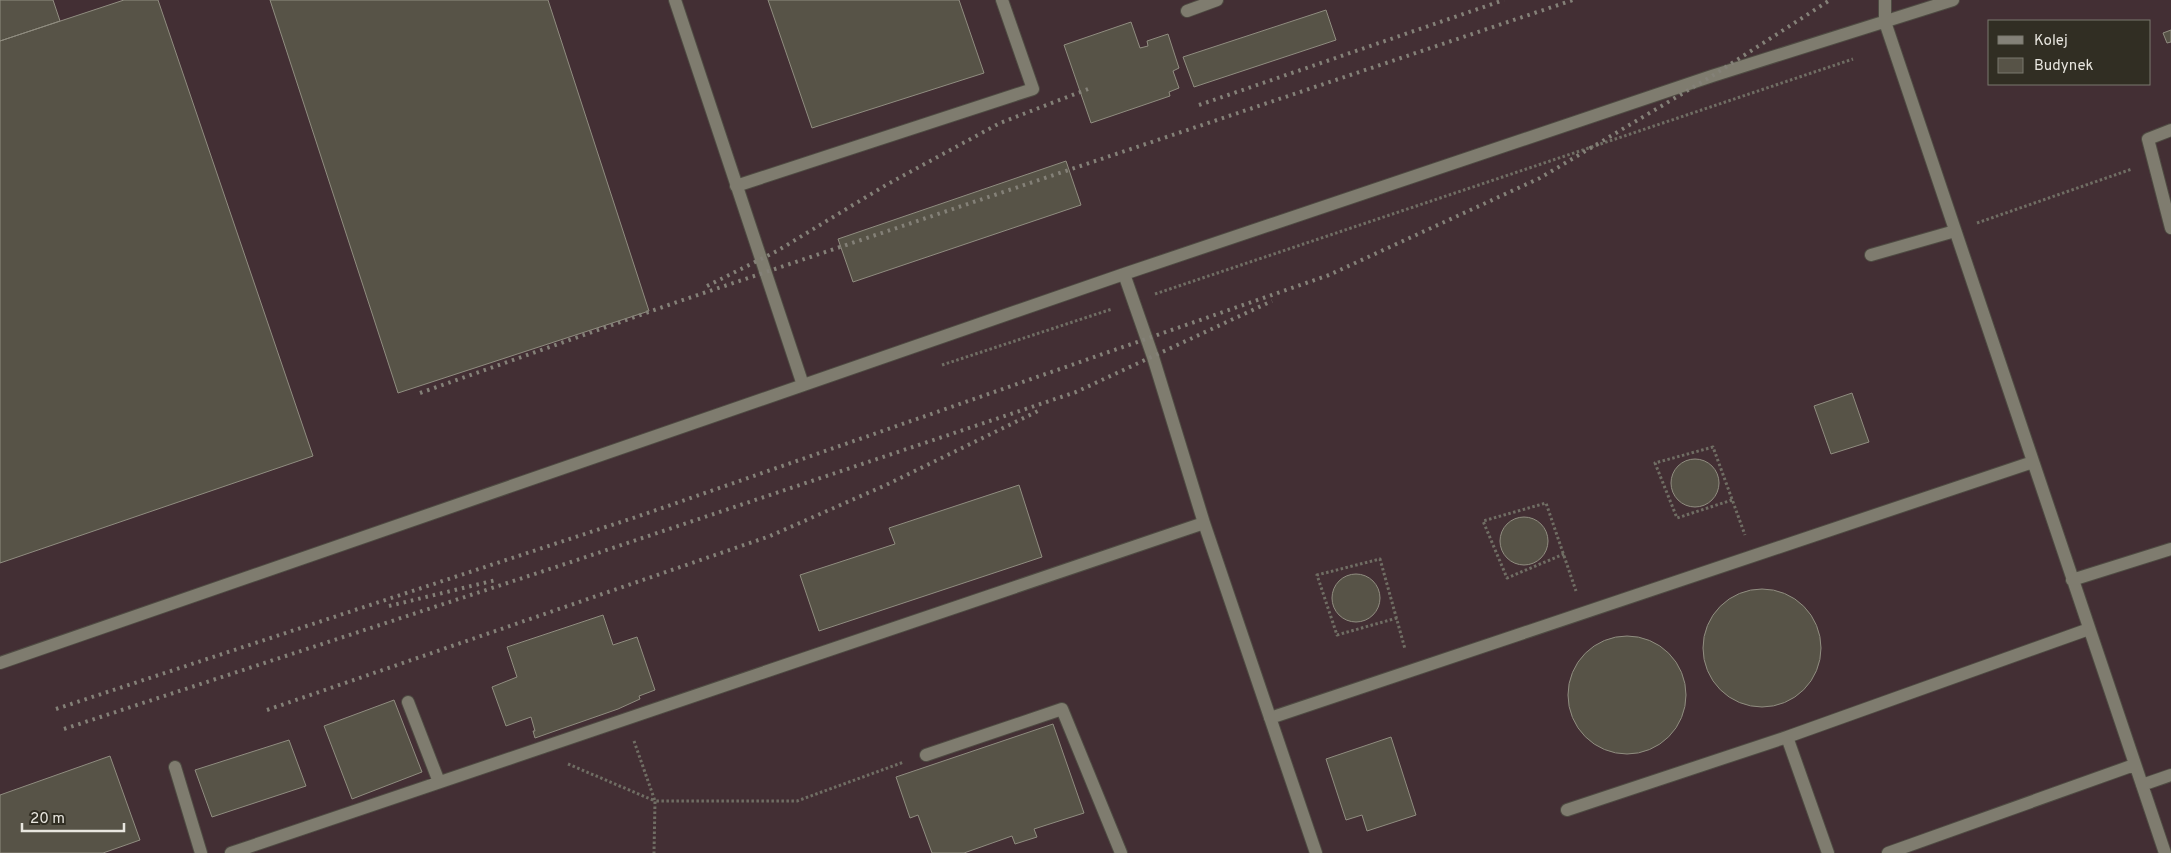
<svg xmlns="http://www.w3.org/2000/svg" width="2171" height="853" font-family="Overpass,sans-serif">
  <rect width="100%" height="100%" fill="#312e23"/>
  <path fill="#432f34" fill-rule="evenodd" d="M0,0H2171V853H0ZM1990,21H2150V84H1990Z"/>
  <path fill="#575347" stroke="#908d80" d="M0,0H53L60,21L0,41Z
    M124,0H158L313,456L0,563V41Z
    M270,0H548L649,311L398,393Z
    M768,0H959L984,73L812,128Z
    M1326,10L1336,40L1194,87L1183,57Z
    M1131,22L1140,48L1148,46L1147,41L1168,34L1179,68L1173,71L1179,88L1169,92L1170,96L1091,123L1064,45Z
    M2171,30V42L2167,43L2163,33Z
    M1066,161L1081,205L853,282L838,239Z
    M1852,393L1869,442L1831,454L1814,406Z
    M1671 483a24 24 0 1 1 48 0a24 24 0 1 1-48 0Z
    M1019,485L1042,557L819,631L800,575L895,544L889,528Z
    M1500 541a24 24 0 1 1 48 0a24 24 0 1 1-48 0Z
    M1332 598a24 24 0 1 1 48 0a24 24 0 1 1-48 0Z
    M1703 648a59 59 0 1 1 118 0a59 59 0 1 1-118 0Z
    M603,615L613,645L637,637L655,690L639,696L640,699L618,709L535,738L533,731H535L531,717L506,726L492,687L517,677L507,647Z
    M1568 695a59 59 0 1 1 118 0a59 59 0 1 1-118 0Z
    M394,700L422,772L352,799L324,726Z
    M1053,724L1084,813L1034,829L1037,837L1015,844L1012,836L964,853H932L918,815L910,818L896,777Z
    M1391,737L1416,815L1367,831L1362,815L1346,820L1326,759Z
    M289,740L306,786L212,817L195,770Z
    M110,756L140,840L103,853H0V795Z"/>
  <g fill="none" stroke-linecap="round" stroke-linejoin="round">
    <g stroke="#4f4c43" stroke-width="14">
      <path id="service" d="M675,0L803,385
        M1885,0V22L2165,853
        M1187,11L1217,0
        M2171,130L2148,139L2171,228
        M736,186L1033,89L1002,0
        M1871,255L1955,231
        M1124,274L1153,357L1204,523L1316,853
        M2072,580L2171,549
        M0,663L1124,274L1712,76L1953,0
        M408,702L439,782
        M1270,718L2033,462
        M926,755L1062,709L1121,853
        M175,767L201,853
        M2142,785L2171,775
        M1567,810L1787,737
        M231,853L1204,523
        M1828,853L1787,737L2089,629
        M1888,853L2134,765"/>
    </g>
    <path stroke="#706e64" stroke-width="3" stroke-dasharray="2.5 2.5" stroke-linecap="butt" d="M1977,223L2132,169
      M1155,294L1853,59
      M942,365L1112,309
      M1732,500L1677,518L1655,463L1713,447L1745,535
      M1564,554L1507,578L1483,521L1546,503L1576,591
      M1397,618L1337,635L1317,575L1380,559L1405,649
      M634,741L655,801H797L904,762
      M568,764L655,801L654,853"/>
    <use href="#service" stroke="#7f7c6f" stroke-width="12"/>
    <path stroke="#848178" stroke-width="4" stroke-dasharray="2.5 5" stroke-linecap="butt" d="M1199,105L1504,0
      M707,286L777,251L886,185L1000,123L1088,89
      M420,393L674,303L1573,0
      M389,606L496,580
      M56,709L642,515L1329,275L1540,178L1712,76L1830,0
      M267,710L770,536L886,485L1038,411
      M64,729L571,562L1076,392L1272,301"/>
  </g>
  <rect x="1988" y="20" width="162" height="65" fill="#312e23" stroke="#7a786e"/>
  <rect x="1998" y="36" width="25" height="8" fill="#848178" stroke="#7a786e"/>
  <text x="2034" y="45" font-size="15" fill="#e8e6df">Kolej</text>
  <rect x="1998" y="58" width="25" height="15" fill="#575347" stroke="#7a786e"/>
  <text x="2034" y="70" font-size="15" fill="#e8e6df">Budynek</text>
  <path d="M22 823v8h102v-8" fill="none" stroke="#e8e6df" stroke-width="2.5"/>
  <text x="30" y="823" font-size="15" fill="#e8e6df" stroke="#312e23" stroke-width="4" paint-order="stroke">20 m</text>
</svg>
